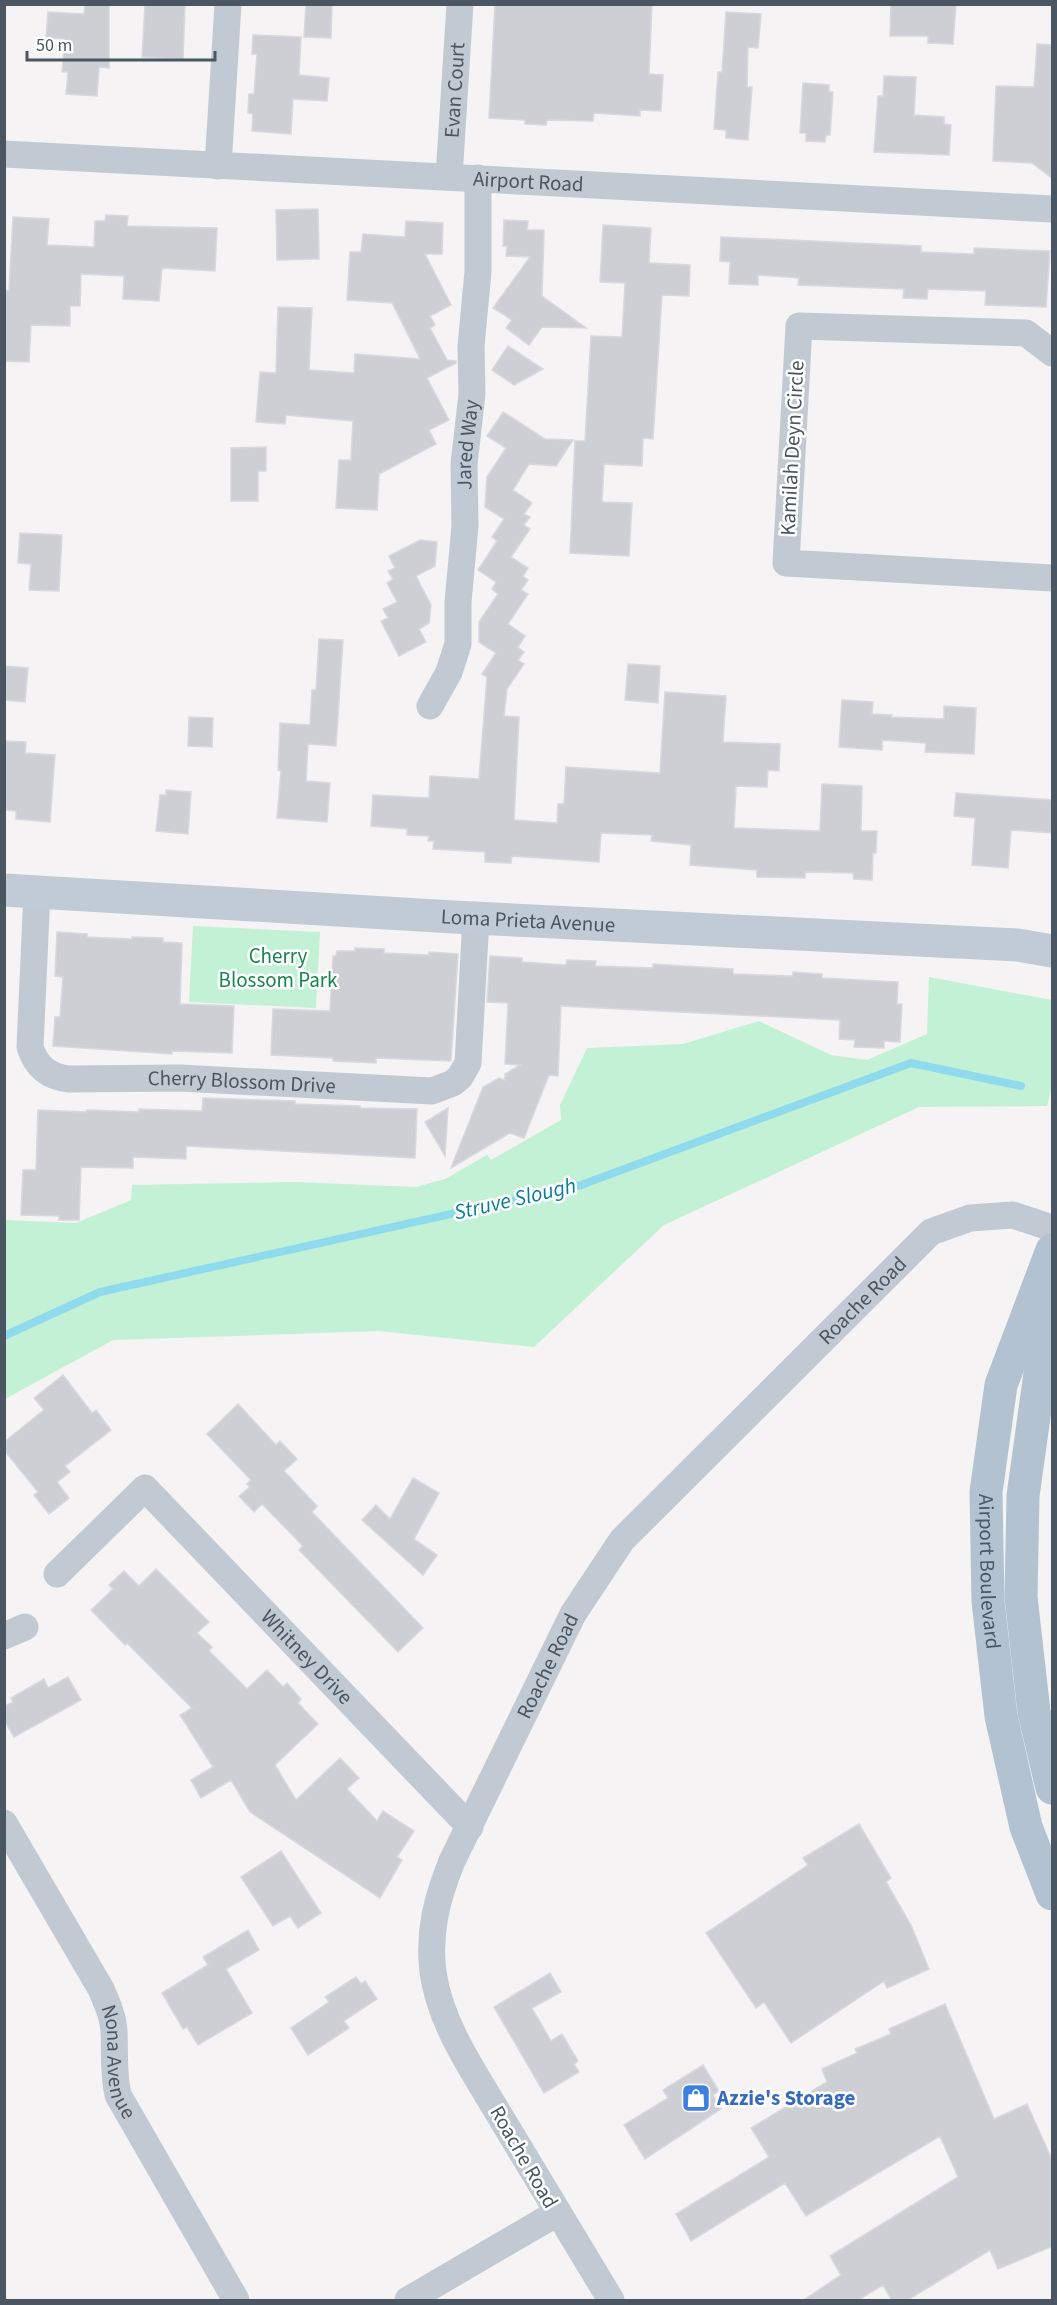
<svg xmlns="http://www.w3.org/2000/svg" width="1057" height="2305" font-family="'Source Sans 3',sans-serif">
  <rect width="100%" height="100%" fill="#f5f3f3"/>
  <path fill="#c3f1d5" d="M193,926L320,932L316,1008L189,1002Z
    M929,977L1052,1000V1087L1047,1106L919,1107L664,1225L534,1347L378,1331L113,1340L5,1399V1220L76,1223L131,1200L132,1185L294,1182L416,1187L445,1179L487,1155L491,1160L561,1120L560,1105L587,1048L683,1044L759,1021L831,1055L867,1060L927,1034Z"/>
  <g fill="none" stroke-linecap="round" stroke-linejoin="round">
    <path stroke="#90daee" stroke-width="8" d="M4,1336L100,1292L581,1185L911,1063L1021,1086"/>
  </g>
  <path fill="#cdcfd5" stroke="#d7d9de" stroke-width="1.5" d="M85,4H109V68L99,67L97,96L66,94L68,72H62L65,39L46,38L48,12L84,14Z
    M145,4H185L183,59L142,57Z
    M306,4H332L331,38L304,37Z
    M495,4H652L649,74L663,75L661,111L640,110V116L594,113L593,121L547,120L546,125L525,124V120L489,118Z
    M891,4H956L953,44L928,43V36H890Z
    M726,12L761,14L758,48L748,47L747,87H752L748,140L726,138V130L714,129L718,72H722Z
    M253,35L301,37L299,75L329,78L327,101L293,99L291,134L252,131L253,114L248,113L249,94H254L257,54H252Z
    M1037,44L1053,45V179L1032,163L993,161L996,86L1034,87Z
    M884,76L916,77L914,115L944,117V124L951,125L949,155L874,152L878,96H883Z
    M803,83L829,85V92H833L830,135H826L825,142L806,141V133H800Z
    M318,209L319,259L277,260L276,210Z
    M106,215L128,216L127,226L217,228L215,271L162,268L159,301L123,299L124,276L81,274L80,306H70V326L31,325L29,362L4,361V290L9,291L13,217L49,219L47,245L94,247L95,221H105Z
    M504,220L528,221L527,230H544L542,296L586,328L542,327L529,345L506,328L512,320L493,308L530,257L506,256L507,246H503Z
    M406,221L443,223L442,254H425L451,305L430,316L435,325L430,328L447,360L456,361V363L427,378L449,420L429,430L436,444L379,474L377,510L336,508L339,460H351L353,421L286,415L285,424L256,422L260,372L276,373L278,307L312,308L309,370L354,373L355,354L420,359L392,303L347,300L350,252H361L363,234L405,237Z
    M603,225L651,228L649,263L690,265L689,296L662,295L653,439L643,438L642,466L604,464L602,502L632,503L629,556L570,553L575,441H585L591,336L622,337L625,283L600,282Z
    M721,237L921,246V252L974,254V248L1050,251L1046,307L985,305L986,291L928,289L927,299L903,298L904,289L798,285L799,278L758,275V285L729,284L730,262L720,261Z
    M508,346L543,369L514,385L492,370Z
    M503,412L545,439L573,440L556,466L529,464L513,490L532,503L524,514L530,517L524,525L530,529L511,557L528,568L523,576L528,580L521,590L528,594L508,624L525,636L518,647L524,652L518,660L524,664L507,689L504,716L519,717L514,820L557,823L558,804H564L566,767L660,773L665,692L726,696L723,742L780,744L779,771L768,770L767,787L736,786L734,828L820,831L822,784L862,786L861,831H877L876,853H873L872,880L854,879L853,873L805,872V878L757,877V870L690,865L691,845L651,841L652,835L601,833L599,862L512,856L511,863L485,862V852L433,849L434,841H428L429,836L407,835V829L371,826L373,795L429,798L430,776L479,779L487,677L482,674L496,653L479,642V622L498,594L492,589L496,582L478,570L497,541L492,537L504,519L485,507L487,477L506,448L487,436Z
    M266,447V471H258V501H231V448Z
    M20,533L62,535L59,591L29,590L31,564L18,563Z
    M420,540L437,542L435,566L416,576L431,605L429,623L419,629L426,642L399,656L381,621L388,618L383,609L397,602L387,583L393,579L388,571L395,568L389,556Z
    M319,639L343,640L336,746L308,744L306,781L330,783L327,822L277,818L281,771L278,770L280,723L310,725L312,690H316Z
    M628,664L660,666L658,703L625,700Z
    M4,666L28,668L25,702L4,700Z
    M842,700L873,702L872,714L892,715L891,717L944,719V706L976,708L974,754L925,752L926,743L882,740V750L839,747Z
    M189,717L213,718L212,747L188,746Z
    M4,741L26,742L25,753L55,755L50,822L16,819V811L4,810Z
    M166,790L191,792L188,834L156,831L160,795H166Z
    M956,793L1053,800V833L1011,830L1008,868L972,865L975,818L954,816Z
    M57,932L87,934V937L132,939V937L163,938V942L182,943L180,1004L234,1006L232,1053L172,1051V1054L53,1046L55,1017H60L63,977L55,976Z
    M355,948L384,949V953L429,955V952L458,954L451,1061L376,1058V1063L333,1061V1058L271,1055L273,1009L330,1011L333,956H336L337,951H355Z
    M490,956L522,958V962L566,965L567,960L596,961L595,966L653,968V964L733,969V974L793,976V972L822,974V978L898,982L897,1004H902L900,1042L884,1041V1048L854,1047L855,1040L839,1039L840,1020L561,1006L558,1076L549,1075L524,1138L510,1133L451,1168L483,1087L499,1078L505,1080V1074L520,1065L505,1064L508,1003L487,1002Z
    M203,1098L295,1101V1104L360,1106V1108L417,1109L415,1158L186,1146V1159L133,1157V1168L81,1167L79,1220H59V1216L21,1215L23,1170H36L38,1110L86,1112L87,1110L139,1112V1109L202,1111Z
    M448,1108L445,1156L425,1122Z
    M63,1375L92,1413L96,1410L111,1430L65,1466L70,1472L57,1482L69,1498L49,1514L34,1495L38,1492L4,1450V1442L44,1410L34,1398Z
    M238,1404L276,1445L280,1441L297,1459L284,1471L317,1506L312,1512L423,1628L398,1652L299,1550L303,1546L262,1504L254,1512L239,1496L250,1487L247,1484L251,1480L207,1434Z
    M413,1478L439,1493L414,1539L437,1555L423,1575L362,1520L376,1505L390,1519Z
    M156,1569L209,1622L197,1633L212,1647L209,1651L247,1689L267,1670L283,1687L287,1683L301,1699L298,1703L318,1724L275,1765L296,1800L340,1758L359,1778L347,1789L377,1821L383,1811L414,1831L397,1857L402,1860L380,1898L250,1812L231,1780L201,1798L191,1780L213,1767L180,1715L192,1708L127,1643L125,1645L91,1610L113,1589L109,1585L124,1571L139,1586Z
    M68,1677L81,1700L14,1737L4,1720V1706L13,1702L11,1698L44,1679L48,1688Z
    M859,1824L891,1878L886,1882L911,1925L929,1969L887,1988L884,1981L791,2043L764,2002L756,2008L706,1933L808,1865L803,1858Z
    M281,1851L321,1913L298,1928L290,1916L273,1926L241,1877Z
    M248,1930L259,1950L226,1969L252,2013L198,2045L187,2027L183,2029L162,1993L208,1965L203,1957Z
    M550,1973L561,1992L532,2008L551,2041L562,2034L578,2061L574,2064L579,2072L544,2093L494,2007Z
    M356,1977L361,1984L365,1981L377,1999L344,2021L349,2028L308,2055L291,2028L329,2002L325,1997Z
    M945,2004L994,2119L1027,2104L1053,2162V2246L998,2269L990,2250L906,2301H892L883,2285L857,2301H802L841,2275L830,2256L958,2177L940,2136L806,2216L785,2183L691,2241L676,2214L769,2157L751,2128L827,2082L822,2069L857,2053L855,2049L891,2034L889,2029Z
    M703,2065L719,2091L713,2095L721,2109L645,2159L624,2125L668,2098L663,2090Z"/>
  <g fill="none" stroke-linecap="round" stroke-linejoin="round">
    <g stroke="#c1cad2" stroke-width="27">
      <path id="s1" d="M4,154L1052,209"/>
      <path d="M218,166L228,4"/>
      <path id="s2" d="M449,177L460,4"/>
      <path d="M1052,353L1026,333L799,326L786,563L1052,578"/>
      <path id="s3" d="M430,706L449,672L458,644V602L465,526L464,464L472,394L471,346L478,272V178"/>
      <path id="s4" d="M37,892L30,1047C36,1066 48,1077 69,1079L180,1078L432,1091L453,1083L460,1077L468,1063L476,918"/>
      <path id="s5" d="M57,1574L145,1488L470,1827"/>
      <path d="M4,1636L25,1627"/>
      <path id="s6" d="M4,1823L101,1989C107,2003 113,2016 114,2031C115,2053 113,2073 118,2095L236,2300"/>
      <path d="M408,2300L557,2213"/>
      <path id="s7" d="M611,2300C574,2239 537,2178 500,2116C474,2072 440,2024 433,1972C428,1932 437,1898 452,1861L573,1614L622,1540L931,1232L970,1218L1013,1215L1052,1228"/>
    </g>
    <path stroke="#c1cbd6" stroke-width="33" id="s8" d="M4,890L453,917L1018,945L1052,951"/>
    <g stroke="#b3c2d1" stroke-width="33">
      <path id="s9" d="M1052,1250L1001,1385L986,1492L988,1601L1001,1716L1026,1827L1052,1894"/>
      <path d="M1052,1287L1023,1496L1021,1597L1034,1712L1052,1788"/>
    </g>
  </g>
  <defs>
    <g id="shop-square" transform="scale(1.5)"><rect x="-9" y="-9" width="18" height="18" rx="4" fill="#3f7fe0" stroke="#fff"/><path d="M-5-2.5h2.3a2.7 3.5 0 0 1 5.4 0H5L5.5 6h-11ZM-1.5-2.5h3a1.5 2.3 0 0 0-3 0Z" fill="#fff"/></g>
  </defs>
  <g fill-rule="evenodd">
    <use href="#shop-square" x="696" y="2098"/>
  </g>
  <g text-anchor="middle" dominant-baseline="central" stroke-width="5" stroke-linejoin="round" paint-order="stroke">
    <g font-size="21" fill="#4a5661" stroke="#fff">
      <text stroke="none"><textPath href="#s2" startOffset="87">Evan Court</textPath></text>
      <text stroke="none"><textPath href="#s1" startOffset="525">Airport Road</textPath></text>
      <text stroke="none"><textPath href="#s3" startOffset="268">Jared Way</textPath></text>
      <text transform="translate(792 448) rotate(-87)">Kamilah Deyn Circle</text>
      <text stroke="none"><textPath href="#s8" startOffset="525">Loma Prieta Avenue</textPath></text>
      <text stroke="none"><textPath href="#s4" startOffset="382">Cherry Blossom Drive</textPath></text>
      <text stroke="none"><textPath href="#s7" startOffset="1192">Roache Road</textPath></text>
      <text stroke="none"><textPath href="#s9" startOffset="332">Airport Boulevard</textPath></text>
      <text stroke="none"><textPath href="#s5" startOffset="357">Whitney Drive</textPath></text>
      <text stroke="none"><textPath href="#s7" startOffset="706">Roache Road</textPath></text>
      <text stroke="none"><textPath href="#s6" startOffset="268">Nona Avenue</textPath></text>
      <text transform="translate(524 2157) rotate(60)">Roache Road</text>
    </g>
    <g font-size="21" fill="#17864f" stroke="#fff">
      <text x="278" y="956">Cherry<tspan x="278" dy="24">Blossom Park</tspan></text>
    </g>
    <g font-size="21" font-weight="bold" fill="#366cbe" stroke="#fff" text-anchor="start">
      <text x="717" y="2098">Azzie's Storage</text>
    </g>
    <g font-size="22" font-style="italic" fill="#0c7c9b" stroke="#fff">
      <text transform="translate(515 1199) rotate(-13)">Struve Slough</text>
    </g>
  </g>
  <rect width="1057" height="2305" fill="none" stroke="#4a5661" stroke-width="12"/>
  <path d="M27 51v9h188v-9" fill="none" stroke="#4a5661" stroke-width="3"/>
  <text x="36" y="51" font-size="18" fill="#4a5661" stroke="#ffffff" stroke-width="4.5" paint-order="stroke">50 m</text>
</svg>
